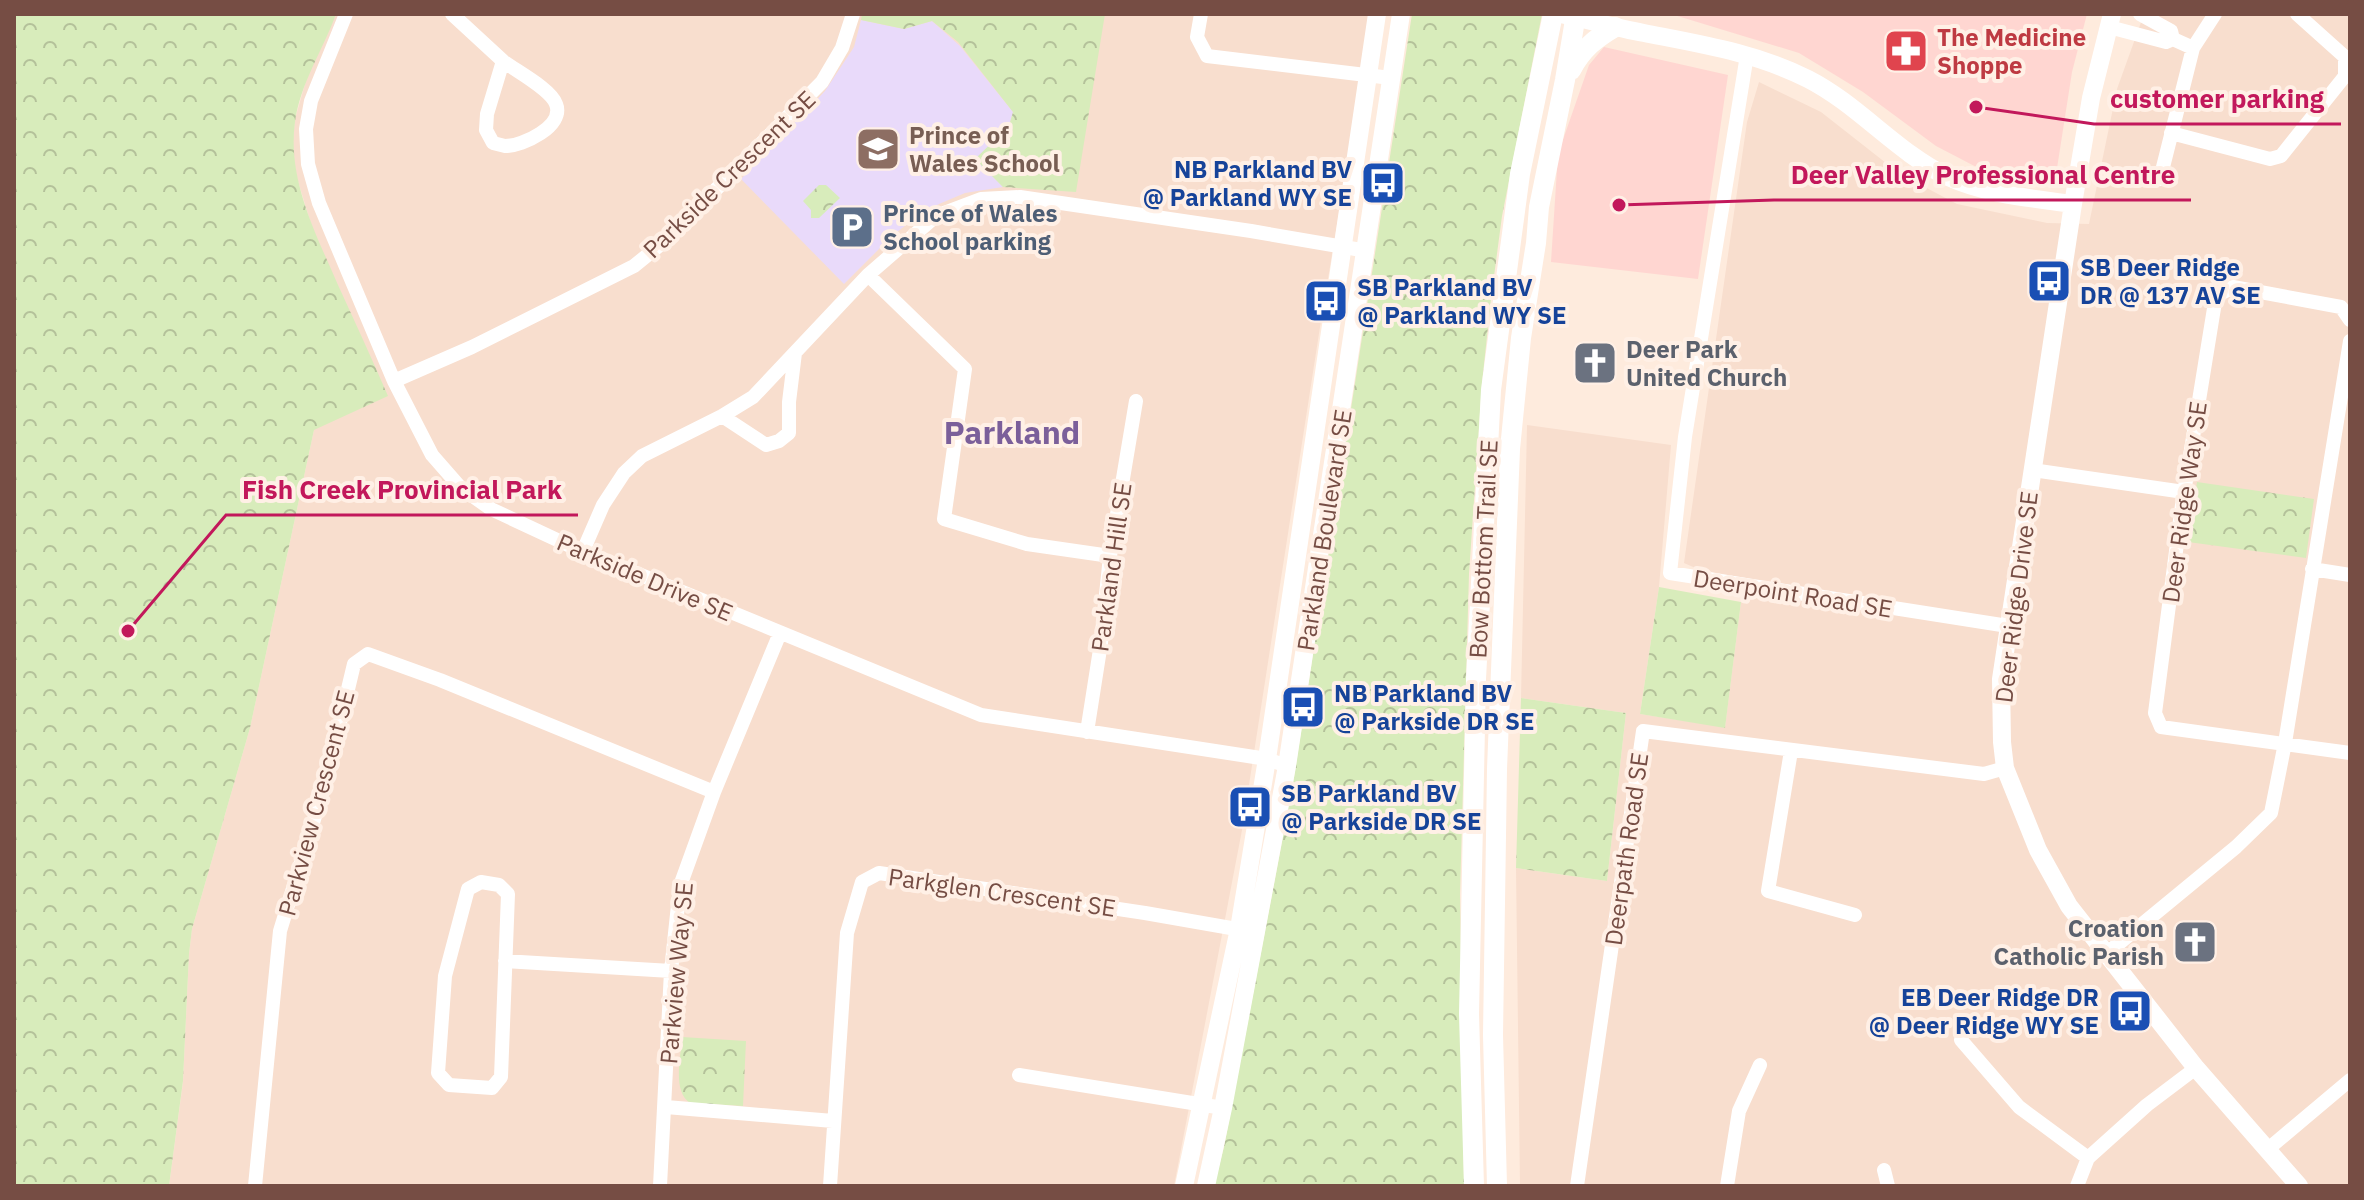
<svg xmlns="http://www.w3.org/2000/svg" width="2364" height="1200" font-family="'IBM Plex Sans',sans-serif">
  <defs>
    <pattern id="park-crowns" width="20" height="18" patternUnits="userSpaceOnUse" patternTransform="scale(2)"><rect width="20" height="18" fill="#d8ecbb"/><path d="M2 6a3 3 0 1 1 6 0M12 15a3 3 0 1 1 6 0" fill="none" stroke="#b4c19a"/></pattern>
  </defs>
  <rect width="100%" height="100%" fill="#feebdd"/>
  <path fill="#f8dece" d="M336,14H1372L1320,327L1242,830L1174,1186H169L183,1082L189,954L192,929L250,728L314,430L311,224L297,178L292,149L295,119L307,77Z
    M2144,14H2350V1186H1520L1516,868L1607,881L1626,713L1521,698L1527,425L1671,445L1659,587L1640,714L1725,727L1741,602L1750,579L1700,570L1684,563L1747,122L1759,82L1821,112L1900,174L1957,204L2047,223L2089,224L2117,89Z"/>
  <path fill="#ffd6d1" d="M1671,14H2087L2072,72L2055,181L1984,171L1936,146L1863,92L1799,53Z
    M1604,47L1728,75L1698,279L1551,262L1558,154L1589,65Z"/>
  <path fill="#e9dafa" d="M861,20L904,29L932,21L960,46L1013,112L1009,126L976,159L1003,187L965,193L939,204L918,216L893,235L844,284L741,179L825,91L854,47Z"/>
  <path fill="url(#park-crowns)" d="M14,14H336C323,50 300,84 295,122C287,179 316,234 338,285C355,322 372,359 388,396L314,430L250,728L192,929L189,954L183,1081L169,1186H14Z
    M862,14H1105L1076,192L1003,187L975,159L1009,126L1013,112L958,42L932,21L904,29L861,20Z
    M1412,14H1542L1502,216L1491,299L1482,383L1469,574L1460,894L1464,1186H1214L1224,1147L1293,784Z
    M819,185H826L840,198L819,218H811V210L803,201Z
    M2197,482L2314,499L2306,558L2188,542Z
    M1659,587L1741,602L1725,728L1640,714Z
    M1521,698L1626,713L1607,881L1516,868Z
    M682,1037L746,1041L743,1106L690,1103C672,1091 681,1057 682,1037Z"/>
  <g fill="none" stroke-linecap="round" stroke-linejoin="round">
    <path stroke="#fff" stroke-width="14" d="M346,14L311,101L306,129L308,164L319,203L394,381L432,455L460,487L491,509L568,545L981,715L1267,759L1287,766
      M452,14L503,61
      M1201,14L1197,37L1207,56L1391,78
      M2140,14L2171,31L2173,39
      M2109,27L2166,42L2173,39L2193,48
      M1747,55L1685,437L1670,573L2008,626
      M503,61C516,71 551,89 556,104C565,126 523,146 505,146C501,145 497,144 493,143L486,130L487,114Z
      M2171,133L2270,159L2281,156L2345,76V57L2297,14
      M2160,179L2193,48L2215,14
      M868,275L965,369L944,519L1027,544L1110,556
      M2350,320L2341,307L2233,287L2216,296L2182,505L2155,713L2161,727L2350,753
      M394,381L472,347L634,266L666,240L822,82L842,48L853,14
      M722,416L766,445L779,441L789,433V402L795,353
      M2032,470L2184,492
      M583,551L603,505L624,473L642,456L722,416L753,397L868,275L936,216L981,199L1020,197L1251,231L1367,251
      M2312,569L2350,575
      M1087,732L1101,643L1110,556L1136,401
      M1791,751L1768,891L1855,915
      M481,882L499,885L508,894L501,1077L492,1088L449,1085L438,1073L445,976L468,889Z
      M2106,954L2236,847L2271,813L2285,743L2350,341
      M505,961L671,971
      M1961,1040L2019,1107L2088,1158
      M1019,1075L1223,1108
      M666,1107L833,1121
      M2268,1149L2350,1080
      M1884,1170L1888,1186
      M255,1186L280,931L327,777L354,664L368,654L440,680L714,792
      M660,1186L671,971L680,886L714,792L780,633
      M830,1186L847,933L862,882L879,873L1145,913L1248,931
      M1577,1186L1643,731L1984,774L2005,768
      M1727,1186L1739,1111L1760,1065
      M2077,1186L2088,1158L2147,1105L2196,1068"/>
    <path stroke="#fff" stroke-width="18" d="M1561,14C1589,20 1616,28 1644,33C1700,44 1757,53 1808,79C1859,105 1896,152 1948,177C1987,195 2031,198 2073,204
      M2112,14L2091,98L2073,204L2001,679L2002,742L2005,768L2038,850L2069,906L2196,1068L2299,1186
      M1184,1186L1239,929L1267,759L1377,14
      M1206,1186L1223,1108L1287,766L1401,14"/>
    <path stroke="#fff" stroke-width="20" d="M1571,70C1582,49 1596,38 1615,27
      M1474,1186L1469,1014L1476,679L1491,390L1520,174L1553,14
      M1497,1186L1493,1035L1497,769L1510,449L1521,338L1536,243L1539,207L1565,80L1576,14"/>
  </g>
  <defs>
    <g id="pharmacy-square" transform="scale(2.3)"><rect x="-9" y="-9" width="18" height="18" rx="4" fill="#e0444e" stroke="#fff0e6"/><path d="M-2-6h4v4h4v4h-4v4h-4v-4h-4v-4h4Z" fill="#fff"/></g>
    <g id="school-square" transform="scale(2.3)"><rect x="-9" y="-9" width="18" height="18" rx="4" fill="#8d6e63" stroke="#fff0e6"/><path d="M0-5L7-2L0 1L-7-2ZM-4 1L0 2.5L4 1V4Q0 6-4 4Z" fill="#fff"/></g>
    <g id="bus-square" transform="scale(2.3)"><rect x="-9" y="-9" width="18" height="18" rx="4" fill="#1a4fb4" stroke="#fff0e6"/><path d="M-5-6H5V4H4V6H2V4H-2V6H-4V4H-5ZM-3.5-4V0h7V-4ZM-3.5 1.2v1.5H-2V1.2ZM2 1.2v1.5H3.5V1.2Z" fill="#fff"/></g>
    <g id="parking-square" transform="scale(2.3)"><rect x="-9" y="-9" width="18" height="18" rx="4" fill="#5c6f8a" stroke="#fff0e6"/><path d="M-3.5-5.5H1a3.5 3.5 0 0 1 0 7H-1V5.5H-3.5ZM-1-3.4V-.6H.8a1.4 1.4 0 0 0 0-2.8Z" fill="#fff"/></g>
    <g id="church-square" transform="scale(2.3)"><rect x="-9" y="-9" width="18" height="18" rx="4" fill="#6b7280" stroke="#fff0e6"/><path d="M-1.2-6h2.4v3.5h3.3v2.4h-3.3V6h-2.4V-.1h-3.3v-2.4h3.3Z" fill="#fff"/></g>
  </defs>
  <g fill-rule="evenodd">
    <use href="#pharmacy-square" x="1906" y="51"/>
    <use href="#school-square" x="878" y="149"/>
    <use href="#bus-square" x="1383" y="183"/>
    <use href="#parking-square" x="852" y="227"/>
    <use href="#bus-square" x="2049" y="281"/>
    <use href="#bus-square" x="1326" y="301"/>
    <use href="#church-square" x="1595" y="363"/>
    <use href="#bus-square" x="1303" y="707"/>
    <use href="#bus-square" x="1250" y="807"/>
    <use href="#church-square" x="2195" y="942"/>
    <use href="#bus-square" x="2130" y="1011"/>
  </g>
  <g text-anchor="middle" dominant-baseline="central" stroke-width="8" stroke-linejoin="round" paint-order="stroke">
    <g font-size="24" font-weight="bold" fill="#be3a42" stroke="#fff0e6" text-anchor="start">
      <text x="1937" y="37">The Medicine<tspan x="1937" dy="28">Shoppe</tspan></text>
    </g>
    <g font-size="24" font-weight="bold" fill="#785e54" stroke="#fff0e6" text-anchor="start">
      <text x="909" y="135">Prince of<tspan x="909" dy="28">Wales School</tspan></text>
    </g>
    <g font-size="24" font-weight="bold" fill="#164399" stroke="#fff0e6" text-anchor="start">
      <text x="1352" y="169" text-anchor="end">NB Parkland BV<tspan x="1352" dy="28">@ Parkland WY SE</tspan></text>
      <text x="2080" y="267">SB Deer Ridge<tspan x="2080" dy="28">DR @ 137 AV SE</tspan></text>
      <text x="1357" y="287">SB Parkland BV<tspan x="1357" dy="28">@ Parkland WY SE</tspan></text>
      <text x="1334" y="693">NB Parkland BV<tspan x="1334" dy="28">@ Parkside DR SE</tspan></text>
      <text x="1281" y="793">SB Parkland BV<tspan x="1281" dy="28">@ Parkside DR SE</tspan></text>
      <text x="2099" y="997" text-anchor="end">EB Deer Ridge DR<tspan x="2099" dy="28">@ Deer Ridge WY SE</tspan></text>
    </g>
    <g font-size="24" fill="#764d44" stroke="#fff0e6">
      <text transform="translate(729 174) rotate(-44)">Parkside Crescent SE</text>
      <text transform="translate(2184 502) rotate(-82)">Deer Ridge Way SE</text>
      <text transform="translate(1324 530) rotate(-81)">Parkland Boulevard SE</text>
      <text transform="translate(1483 549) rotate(-87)">Bow Bottom Trail SE</text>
      <text transform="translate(1111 567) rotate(-82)">Parkland Hill SE</text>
      <text transform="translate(645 577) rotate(23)">Parkside Drive SE</text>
      <text transform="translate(1793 593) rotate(9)">Deerpoint Road SE</text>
      <text transform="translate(2016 597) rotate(-83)">Deer Ridge Drive SE</text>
      <text transform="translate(316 803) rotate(-75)">Parkview Crescent SE</text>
      <text transform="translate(1626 849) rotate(-82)">Deerpath Road SE</text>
      <text transform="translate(1002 892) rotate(8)">Parkglen Crescent SE</text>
      <text transform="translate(676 973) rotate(-85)">Parkview Way SE</text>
    </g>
    <g font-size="24" font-weight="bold" fill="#4e5e75" stroke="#fff0e6" text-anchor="start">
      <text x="883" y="213">Prince of Wales<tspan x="883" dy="28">School parking</tspan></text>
    </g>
    <g font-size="24" font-weight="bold" fill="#5b616d" stroke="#fff0e6" text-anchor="start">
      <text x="1626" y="349">Deer Park<tspan x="1626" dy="28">United Church</tspan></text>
      <text x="2164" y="928" text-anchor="end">Croation<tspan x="2164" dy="28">Catholic Parish</tspan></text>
    </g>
    <g font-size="32" font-weight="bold" fill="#7b5f9a" stroke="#fff0e6">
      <text x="1012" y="432">Parkland</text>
    </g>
  </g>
  <path fill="none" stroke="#c2185b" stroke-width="3" d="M1976 107L2094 124H2341M1619 205L1774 200H2191M128 631L226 515H578"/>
  <g fill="#c2185b" stroke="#fff0e6" stroke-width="3">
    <circle cx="1976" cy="107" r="8"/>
    <circle cx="1619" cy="205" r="8"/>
    <circle cx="128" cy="631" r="8"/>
  </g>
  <g font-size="26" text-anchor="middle" font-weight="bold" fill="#c2185b" stroke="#fff0e6" stroke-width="8" stroke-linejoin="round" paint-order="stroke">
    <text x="2217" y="108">customer parking</text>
    <text x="1983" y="184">Deer Valley Professional Centre</text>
    <text x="402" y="499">Fish Creek Provincial Park</text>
  </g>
  <rect width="2364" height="1200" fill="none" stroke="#764d44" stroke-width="32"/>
</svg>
